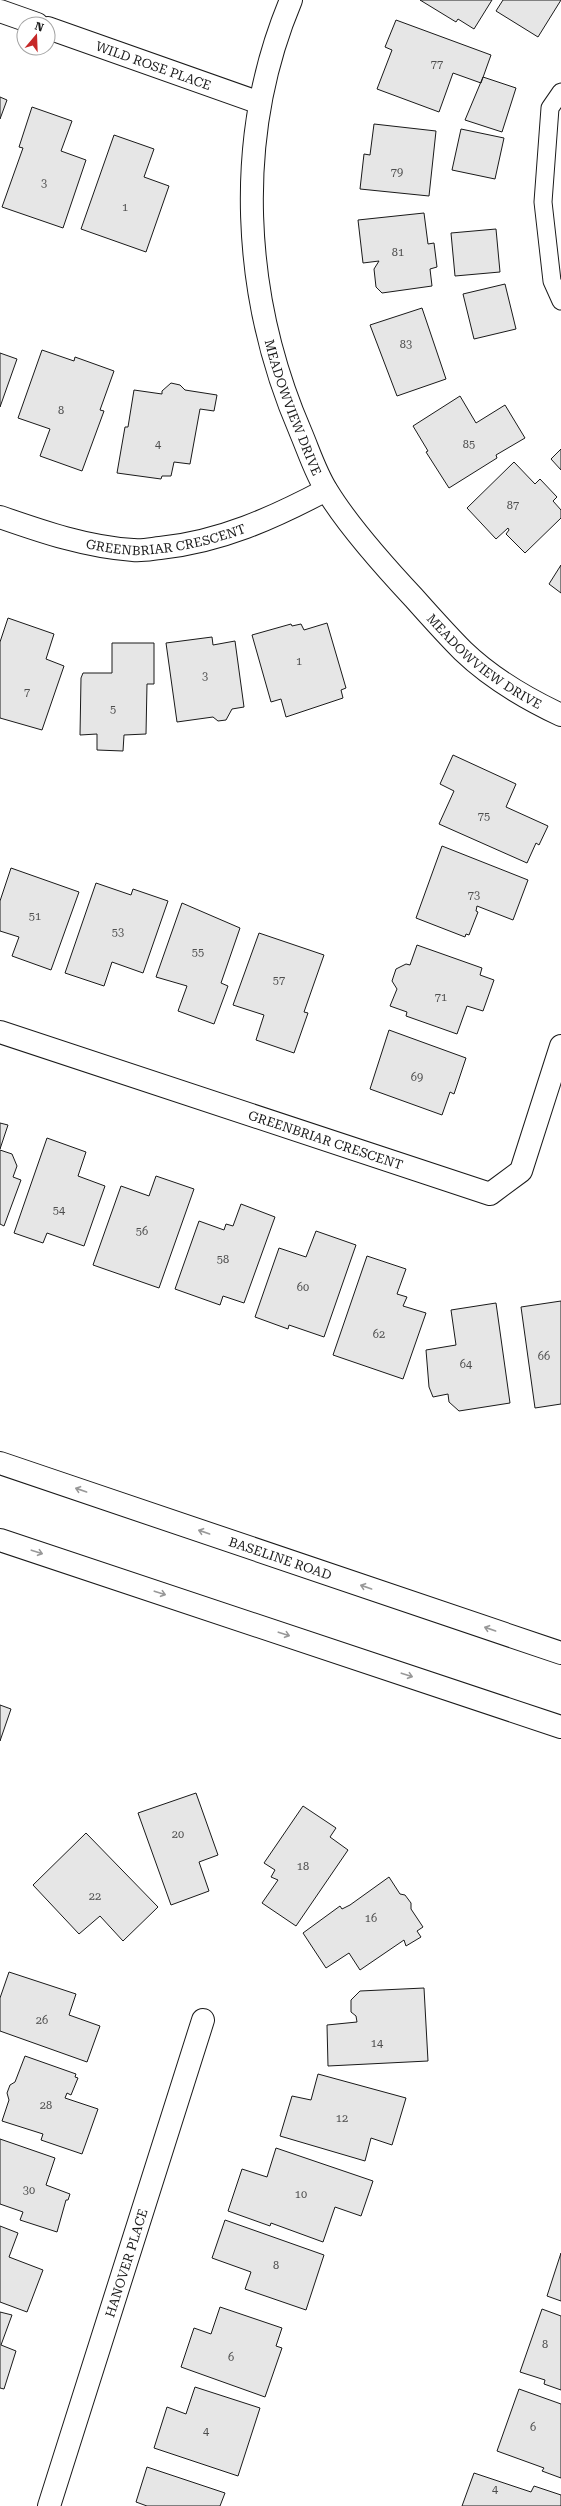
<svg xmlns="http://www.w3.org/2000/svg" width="561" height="2506" font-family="'Roboto Serif',serif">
  <rect width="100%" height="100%" fill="#fff"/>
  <path fill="#e6e6e6" stroke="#1a1a1a" d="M420,0H492L474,29L458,19L456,22Z
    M503,0H561L538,37L496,11Z
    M396,20L491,55L481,83L453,73L439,112L377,89L392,50L385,47Z
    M483,77L516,88L502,132L465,120Z
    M0,97L7,100L0,119Z
    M32,107L72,121L61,151L86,160L63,228L2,207L23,148L19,147Z
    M374,124L436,131L429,196L360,189L364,154L370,155Z
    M461,129L504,138L495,179L452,170Z
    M114,135L154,149L144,177L169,186L146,252L81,229Z
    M424,213L428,244L434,243L437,267L430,269L432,286L382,293L376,287L374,269L379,261L363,263L358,220Z
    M496,229L500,272L455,276L451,233Z
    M505,284L516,329L474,339L463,294Z
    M422,308L446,379L397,396L370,325Z
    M42,350L74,361L75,357L114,371L100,410L104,411L82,471L40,456L50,429L18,418Z
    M0,353L17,359L0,407Z
    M171,383L180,385L185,390L217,395L214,411L200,409L190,464L174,462L171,476H162L161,479L117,473L125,427H128L134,390L162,394V391Z
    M460,396L476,423L505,405L525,438L496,455L497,458L449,488L426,452L428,451L413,426Z
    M561,449V470L551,459Z
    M514,462L535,484L540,479L557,497L553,501L561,510V518L525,553L506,534L509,530L508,528L496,539L467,508Z
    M561,565V593L549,584Z
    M8,618L54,634L46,659L64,666L42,730L0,718V642Z
    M327,623L346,688L341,690L343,698L286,717L281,699L271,702L252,635L291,624L292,626L301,624L304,630Z
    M212,637L213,645L235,641L244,707L232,709L226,720L218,721L213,717L177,722L166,643Z
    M112,643H154V684H147L146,734L124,735L123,751L97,750V734L80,735L81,678L83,673H112Z
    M453,755L516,784L506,807L548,826L539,845L536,843L527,863L439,824L454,791L440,784Z
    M442,846L528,880L513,920L477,906L476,911L478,912L469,935L466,934L465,937L416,918Z
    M11,868L79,892L51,970L12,956L19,937L0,931V901Z
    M96,883L131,895L133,889L168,901L143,973L112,962L104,986L65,973Z
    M182,903L240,928L221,983L228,986L214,1024L178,1011L187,986L156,977Z
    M259,933L324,955L304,1012L308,1013L294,1053L256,1040L264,1015L233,1005Z
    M417,945L482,968L480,975L494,980L483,1011L467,1006L457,1034L406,1016L407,1012L390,1006L397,989L392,981L396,969L406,964L410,965Z
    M389,1030L466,1058L454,1094L450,1092L442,1115L370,1089Z
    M0,1123L8,1125L0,1149Z
    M47,1138L86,1152L78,1176L105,1186L84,1246L47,1233L43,1243L14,1233Z
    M0,1150L12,1154L17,1166L13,1177L21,1180L4,1226L0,1224Z
    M156,1176L194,1189L159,1288L93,1265L121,1186L149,1196Z
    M241,1204L275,1217L244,1303L223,1296L220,1305L175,1289L199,1221L224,1230L226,1224L233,1226Z
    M316,1231L356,1245L324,1337L289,1325L288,1329L255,1317L279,1248L306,1257Z
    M367,1256L406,1269L397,1294L407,1297L403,1306L426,1313L403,1379L333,1355Z
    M561,1301V1404L535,1408L521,1307Z
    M496,1303L510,1403L459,1411L449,1402L448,1394L433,1397L429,1387L426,1350L456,1345L451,1310Z
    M0,1705L11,1709L0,1741Z
    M196,1793L218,1855L199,1862L209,1891L171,1905L138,1813Z
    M303,1806L336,1828L330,1837L348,1850L296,1926L262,1903L278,1880L271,1877L275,1870L264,1863Z
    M86,1833L158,1907L123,1941L100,1916L79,1934L33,1885Z
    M389,1877L400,1894L405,1895L411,1903V1909L423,1927L417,1931L421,1937L406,1946L404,1940L360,1970L349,1953L326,1968L303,1933L340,1906L342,1909L350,1905Z
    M9,1972L76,1994L69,2015L100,2026L87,2062L0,2031V1998Z
    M424,1988L428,2061L328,2066L327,2025L357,2022L356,2016L351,2012V2000L360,1991Z
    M25,2056L76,2074L75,2077L78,2078L71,2095L67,2093L65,2098L98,2109L82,2154L41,2140L43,2134L2,2121L9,2100L7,2093L10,2085L15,2082Z
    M318,2074L406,2098L392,2145L371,2138L365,2161L280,2136L292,2096L311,2100Z
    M0,2139L55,2158L46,2185L70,2194L68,2200H66L57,2232L20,2220L23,2212L0,2204Z
    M276,2148L373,2181L361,2216L335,2207L323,2242L271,2223L270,2226L228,2211L242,2169L267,2177Z
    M225,2220L324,2255L306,2310L245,2289L251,2272L212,2258Z
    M0,2226L18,2233L9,2257L43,2270L27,2312L0,2302Z
    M561,2253V2301L547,2296Z
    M220,2307L282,2328L276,2346L282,2348L265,2397L181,2367L194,2328L211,2334Z
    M542,2309L561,2316V2390L544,2384L545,2380L520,2372Z
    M0,2312L12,2315L1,2345L16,2351L4,2389L0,2388Z
    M195,2387L260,2408L238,2476L154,2448L167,2407L186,2414Z
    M519,2389L561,2404V2478L542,2471L544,2468L497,2451Z
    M147,2467L225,2493L220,2506H147L136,2502Z
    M474,2473L531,2492L534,2486L561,2495V2506H462Z"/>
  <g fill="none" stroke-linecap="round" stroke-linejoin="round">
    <g stroke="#1a1a1a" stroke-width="19">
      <path id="lane" d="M561,92L550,108L543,202L552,281L561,301"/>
    </g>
    <g stroke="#1a1a1a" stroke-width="24">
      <g id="street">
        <path d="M0,11L37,24"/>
        <path id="s1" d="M48,28L260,103"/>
        <path id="s2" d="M0,517C43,532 87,547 133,550C142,551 151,549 160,548C220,542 273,518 326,490"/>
        <path id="s3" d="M0,1032L490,1194L521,1171L561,1046"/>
        <path id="s4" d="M49,2506L203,2020"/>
      </g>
    </g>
    <g stroke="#1a1a1a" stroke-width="24">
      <g id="secondary">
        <path id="s5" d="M291,0C233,138 242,297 301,433C309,452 316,474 327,491C349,527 385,567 414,598C430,616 446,634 463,651C490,677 527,699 561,715"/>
        <path id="s6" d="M0,1463L561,1653"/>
        <path d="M0,1540L561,1727"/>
      </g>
    </g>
    <use href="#lane" stroke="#fff" stroke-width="17"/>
    <use href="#street" stroke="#fff" stroke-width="22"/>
    <use href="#secondary" stroke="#fff" stroke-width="22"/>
  </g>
  <defs><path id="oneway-shaft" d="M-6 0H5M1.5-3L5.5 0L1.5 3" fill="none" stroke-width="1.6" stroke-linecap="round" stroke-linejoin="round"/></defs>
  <g stroke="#989898">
    <use href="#oneway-shaft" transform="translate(81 1490) rotate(-161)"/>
    <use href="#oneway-shaft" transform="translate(204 1532) rotate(-161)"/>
    <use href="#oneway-shaft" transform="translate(37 1552) rotate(18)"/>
    <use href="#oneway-shaft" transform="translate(366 1587) rotate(-161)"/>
    <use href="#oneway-shaft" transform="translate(160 1593) rotate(18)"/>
    <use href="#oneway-shaft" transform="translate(490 1629) rotate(-161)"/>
    <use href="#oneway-shaft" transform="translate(284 1634) rotate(18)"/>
    <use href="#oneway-shaft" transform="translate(407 1675) rotate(18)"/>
  </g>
  <g text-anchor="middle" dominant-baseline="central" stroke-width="3" stroke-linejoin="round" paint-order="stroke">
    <g font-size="11" fill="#4d4d4d">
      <text x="437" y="64">77</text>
      <text x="397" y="172">79</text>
      <text x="44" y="183">3</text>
      <text x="125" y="207">1</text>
      <text x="398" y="252">81</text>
      <text x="406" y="344">83</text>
      <text x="61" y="410">8</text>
      <text x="158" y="444">4</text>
      <text x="469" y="444">85</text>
      <text x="513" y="505">87</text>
      <text x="299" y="661">1</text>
      <text x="205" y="676">3</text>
      <text x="27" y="692">7</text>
      <text x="113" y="709">5</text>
      <text x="484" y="816">75</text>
      <text x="474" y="895">73</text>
      <text x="35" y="916">51</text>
      <text x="118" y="932">53</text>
      <text x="198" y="952">55</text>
      <text x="279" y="980">57</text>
      <text x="441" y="997">71</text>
      <text x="417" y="1077">69</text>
      <text x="59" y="1210">54</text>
      <text x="142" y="1231">56</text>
      <text x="223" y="1259">58</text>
      <text x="303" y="1287">60</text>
      <text x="379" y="1334">62</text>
      <text x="544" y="1356">66</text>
      <text x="466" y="1364">64</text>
      <text x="178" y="1834">20</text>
      <text x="303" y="1866">18</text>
      <text x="95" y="1896">22</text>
      <text x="371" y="1918">16</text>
      <text x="42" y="2020">26</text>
      <text x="377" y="2043">14</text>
      <text x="46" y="2105">28</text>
      <text x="342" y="2118">12</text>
      <text x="29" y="2190">30</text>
      <text x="301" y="2194">10</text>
      <text x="276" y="2265">8</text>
      <text x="545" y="2344">8</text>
      <text x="231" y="2357">6</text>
      <text x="533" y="2427">6</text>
      <text x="206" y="2431">4</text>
      <text x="495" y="2489">4</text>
    </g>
    <g font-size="13" fill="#1a1a1a" stroke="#fff">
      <text stroke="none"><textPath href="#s1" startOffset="112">WILD ROSE PLACE</textPath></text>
      <text stroke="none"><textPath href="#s5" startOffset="418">MEADOWVIEW DRIVE</textPath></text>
      <text stroke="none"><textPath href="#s2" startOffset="171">GREENBRIAR CRESCENT</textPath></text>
      <text stroke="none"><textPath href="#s5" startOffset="742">MEADOWVIEW DRIVE</textPath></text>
      <text stroke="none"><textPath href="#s3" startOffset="343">GREENBRIAR CRESCENT</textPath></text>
      <text stroke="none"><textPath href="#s6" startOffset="296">BASELINE ROAD</textPath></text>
      <text stroke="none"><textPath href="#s4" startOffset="255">HANOVER PLACE</textPath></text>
    </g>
  </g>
  <g transform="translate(36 36) rotate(19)"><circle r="19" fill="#ffffff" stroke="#a3a3a3"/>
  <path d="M0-3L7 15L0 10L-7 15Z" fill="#c62828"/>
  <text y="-6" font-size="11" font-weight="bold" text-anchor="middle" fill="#1a1a1a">N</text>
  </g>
</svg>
